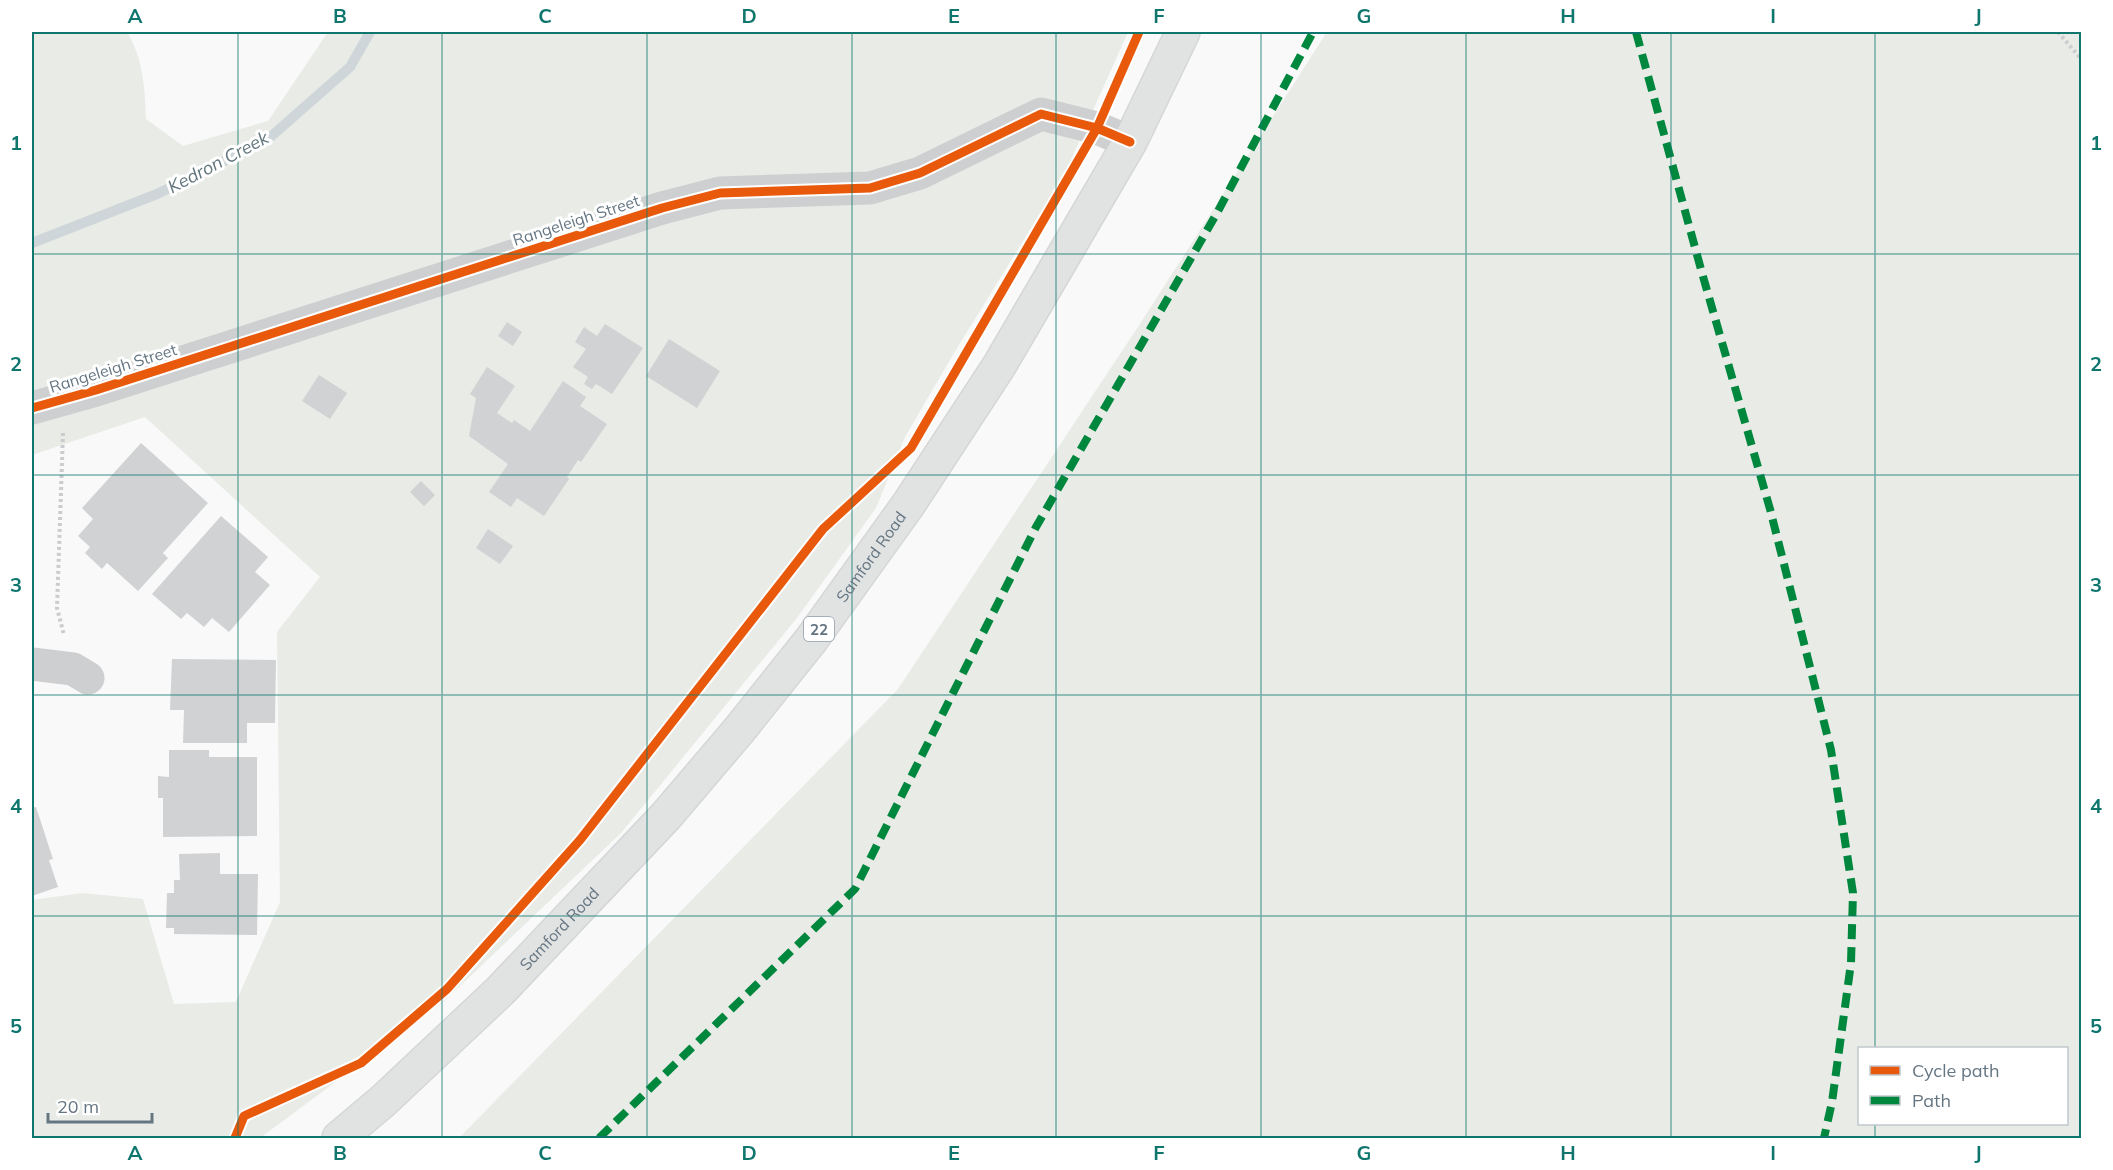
<svg xmlns="http://www.w3.org/2000/svg" width="2113" height="1170" font-family="Mulish,sans-serif">
  <rect width="100%" height="100%" fill="#f9f9f9"/>
  <path fill="#e8ebe6" fill-rule="evenodd" d="M32,32H127C143,58 145,88 146,119L183,146L268,121L328,32H1128L1065,173L954,353L905,437L876,508L797,618L621,833L442,1003L260,1138H32V900L82,893L143,899L174,1004L236,1002L280,902L277,632L320,577L145,417L32,455Z
    M1327,32H2081V1138H459L898,689L1136,330ZM2066,1048V1124H1860V1048Z"/>
  <g fill="none" stroke-linecap="round" stroke-linejoin="round">
    <path stroke="#ced6d9" stroke-width="10" d="M32,243L157,194L267,140L350,67L370,32"/>
  </g>
  <path fill="#d0d2d3" d="M507,322L522,332L513,346L498,336Z
    M605,324L643,348L612,394L596,384L592,389L584,384L588,377L573,367L586,349L575,342L584,327L597,336Z
    M669,339L720,371L697,408L646,376Z
    M487,367L515,386L497,413L512,423L514,420L530,431L563,381L586,397L580,406L607,424L581,462L578,460L567,477L569,479L544,516L517,498L511,507L489,492L508,464L469,436L476,398L470,394Z
    M319,375L347,393L330,419L302,401Z
    M141,443L208,503L163,553L168,558L138,591L107,563L102,569L85,553L90,547L78,536L93,519L82,508Z
    M421,481L435,495L424,506L410,492Z
    M221,516L268,557L255,572L270,585L229,632L212,618L204,627L187,613L181,619L152,594Z
    M488,529L513,546L500,564L476,548Z
    M172,659L276,660L275,723H247V743H183L184,710H170Z
    M169,750H209V757H257V836L163,837V798H158V776L169,777Z
    M36,807L53,859L49,860L58,887L32,896V808Z
    M220,853V874H258L257,935L174,934V928H166L167,893H174V880H180L179,854Z"/>
  <g fill="none" stroke-linecap="round" stroke-linejoin="round">
    <g stroke="#d5d6d7" stroke-width="36">
      <g id="primary">
        <path id="s1" d="M339,1138L383,1101L500,991L666,816L740,729L811,640L908,505L999,366L1130,142L1183,32"/>
      </g>
    </g>
    <path stroke="#cbcccd" stroke-width="4" stroke-dasharray="3 3" stroke-linecap="butt" d="M2058,32L2082,60
      M63,433L57,608L64,635"/>
    <path stroke="#cecfd0" stroke-width="33" d="M32,408L96,390L662,208L720,193L870,188L920,173L1041,114L1097,128L1130,142
      M32,664L73,669L88,678"/>
    <use href="#primary" stroke="#e1e2e2" stroke-width="33"/>
    <path stroke="#00873e" stroke-width="8" stroke-dasharray="15 8" stroke-linecap="butt" d="M1636,32L1702,273L1770,509L1831,750L1853,893L1851,963L1832,1102L1824,1138
      M599,1138L855,889L1036,527L1217,213L1313,32"/>
    <g stroke="#fff" stroke-width="13">
      <path id="cycleway" d="M32,408L96,390L662,208L720,193L870,188L920,173L1041,114L1097,128L1130,142
        M235,1138L244,1116L361,1063L447,989L580,840L823,529L911,448L1097,128L1139,32"/>
    </g>
    <use href="#cycleway" stroke="#e8590c" stroke-width="9"/>
  </g>
  <path fill="none" stroke="#0f766e" stroke-width="1.5" stroke-opacity="0.55" d="M238,32V1138M442,32V1138M647,32V1138M852,32V1138M1056,32V1138M1261,32V1138M1466,32V1138M1671,32V1138M1875,32V1048M32,254H2082M32,475H2082M32,695H2082M32,916H2082M1875,1124V1138"/>
  <g text-anchor="middle" dominant-baseline="central" stroke-width="6" stroke-linejoin="round" paint-order="stroke">
    <rect fill="#fff" stroke="#939fa8" stroke-width="1.5" x="804" y="617" width="30" height="24" rx="4.5"/>
    <g font-size="15" font-weight="bold" fill="#657683">
      <text x="819" y="629">22</text>
    </g>
    <g font-size="16" fill="#657683" stroke="#fff">
      <text transform="translate(576 220) rotate(-18)">Rangeleigh Street</text>
      <text transform="translate(113 368) rotate(-17)">Rangeleigh Street</text>
      <text stroke="none"><textPath href="#s1" startOffset="790">Samford Road</textPath></text>
      <text stroke="none"><textPath href="#s1" startOffset="304">Samford Road</textPath></text>
    </g>
    <g font-size="18" font-style="italic" fill="#60757c" stroke="#fff">
      <text transform="translate(218 162) rotate(-28)">Kedron Creek</text>
    </g>
  </g>
  <rect width="2113" height="1170" fill="none" stroke="#ffffff" stroke-width="66"/>
  <rect x="1858" y="1047" width="210" height="78" fill="#ffffff" stroke="#c1c8cd" stroke-width="1.5"/>
  <rect x="1870" y="1066" width="30" height="9" fill="#e8590c" stroke="#c1c8cd" stroke-width="1.5"/>
  <text x="1912" y="1077" font-size="18" fill="#657683">Cycle path</text>
  <rect x="1870" y="1096" width="30" height="9" fill="#00873e" stroke="#c1c8cd" stroke-width="1.5"/>
  <text x="1912" y="1107" font-size="18" fill="#657683">Path</text>
  <path d="M48 1113v9h104v-9" fill="none" stroke="#657683" stroke-width="3"/>
  <text x="57" y="1113" font-size="18" fill="#657683" stroke="#ffffff" stroke-width="4.5" paint-order="stroke">20 m</text>
  <rect x="33" y="33" width="2047" height="1104" fill="none" stroke="#0f766e" stroke-width="2"/>
  <g font-size="20" text-anchor="middle" font-weight="bold" fill="#0f766e">
    <text x="135" y="23">A</text>
    <text x="340" y="23">B</text>
    <text x="545" y="23">C</text>
    <text x="749" y="23">D</text>
    <text x="954" y="23">E</text>
    <text x="1159" y="23">F</text>
    <text x="1364" y="23">G</text>
    <text x="1568" y="23">H</text>
    <text x="1773" y="23">I</text>
    <text x="1978" y="23">J</text>
    <text x="16" y="150">1</text>
    <text x="2096" y="150">1</text>
    <text x="16" y="371">2</text>
    <text x="2096" y="371">2</text>
    <text x="16" y="592">3</text>
    <text x="2096" y="592">3</text>
    <text x="16" y="813">4</text>
    <text x="2096" y="813">4</text>
    <text x="16" y="1033">5</text>
    <text x="2096" y="1033">5</text>
    <text x="135" y="1160">A</text>
    <text x="340" y="1160">B</text>
    <text x="545" y="1160">C</text>
    <text x="749" y="1160">D</text>
    <text x="954" y="1160">E</text>
    <text x="1159" y="1160">F</text>
    <text x="1364" y="1160">G</text>
    <text x="1568" y="1160">H</text>
    <text x="1773" y="1160">I</text>
    <text x="1978" y="1160">J</text>
  </g>
</svg>
